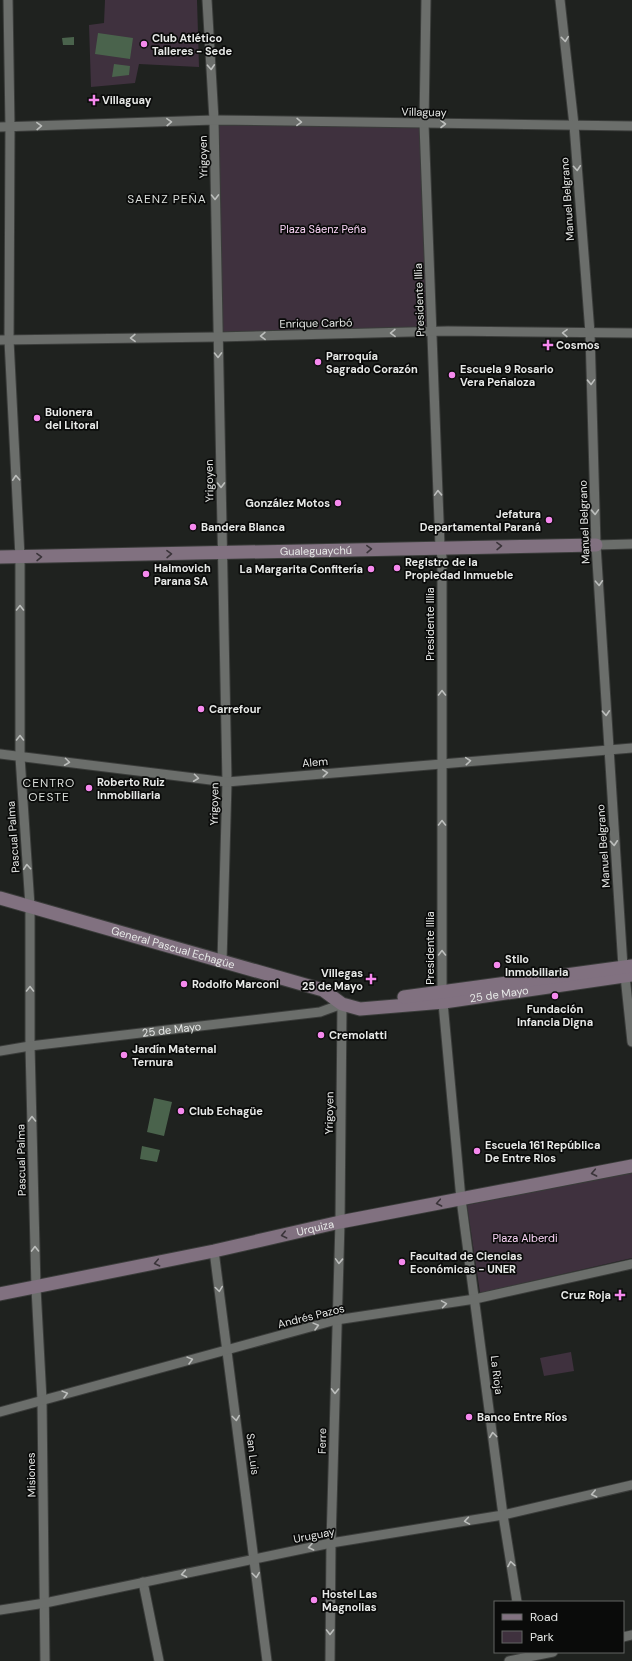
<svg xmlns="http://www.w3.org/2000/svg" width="632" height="1661" font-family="'DM Sans',sans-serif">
  <rect width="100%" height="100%" fill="#1f221f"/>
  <path fill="#3f313e" d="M105,0H197L199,67L139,64L135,83L91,87L89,25L104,23Z
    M218,124L422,126L428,334L222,332Z
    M632,1171V1258L480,1293L467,1205Z
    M571,1352L574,1371L544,1376L540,1358Z"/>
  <path fill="#4a634c" d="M98,33L133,38L130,59L95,54Z
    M74,37V45H63L62,38Z
    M114,64L130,66L129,75L112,77Z
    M154,1098L172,1102L164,1136L147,1132Z
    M142,1146L160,1150L157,1162L140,1159Z"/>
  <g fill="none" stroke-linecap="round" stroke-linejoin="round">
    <g stroke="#3a3c3a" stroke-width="11">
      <g id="street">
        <path d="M8,0L10,127L9,340L20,557V757L30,906V1046L36,1288L42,1400L45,1661"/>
        <path d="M207,0L214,120L227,782L222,961"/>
        <path d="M426,0L424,124L440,547L442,557V992L461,1199L503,1515L517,1602"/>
        <path d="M560,0L574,125L590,333L596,545L623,967L625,976L632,1042"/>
        <path d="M0,127L214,120L632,126"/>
        <path d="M0,340L217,337L448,331L632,333"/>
        <path d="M596,545L632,544"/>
        <path d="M0,754L227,782L632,748"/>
        <path id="s1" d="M0,1051L30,1046L320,1012L342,1004L340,1222L331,1543L330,1661"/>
        <path d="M214,1251L267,1661"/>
        <path d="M0,1412L336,1320L475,1299L632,1264"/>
        <path d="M143,1582L159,1661"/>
        <path d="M0,1610L45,1603L331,1543L503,1515L632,1485"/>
        <path d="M623,1637L632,1635"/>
        <path d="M509,1661L553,1652"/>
      </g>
    </g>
    <g stroke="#3a3c3a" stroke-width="15">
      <g id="secondary">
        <path id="s2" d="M0,557L596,545"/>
        <path id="s3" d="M0,898L323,990L342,1004L360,1009L444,1002L632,975"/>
        <path d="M404,997L632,966"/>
        <path id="s4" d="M0,1294L214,1251L340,1222L632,1166"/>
      </g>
    </g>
    <use href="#street" stroke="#6b6e6b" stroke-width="9"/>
    <use href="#secondary" stroke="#817180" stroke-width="13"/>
  </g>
  <defs><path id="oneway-chevron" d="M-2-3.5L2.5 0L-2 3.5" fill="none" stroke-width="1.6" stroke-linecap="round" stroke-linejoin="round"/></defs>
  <g stroke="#bcbebc">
    <use href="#oneway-chevron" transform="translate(565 39) rotate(84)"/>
    <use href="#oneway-chevron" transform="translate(211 67) rotate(87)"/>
    <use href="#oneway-chevron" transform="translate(169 122) rotate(-2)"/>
    <use href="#oneway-chevron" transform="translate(299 122) rotate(1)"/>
    <use href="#oneway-chevron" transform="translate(443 124)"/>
    <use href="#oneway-chevron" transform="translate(39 126) rotate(-2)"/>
    <use href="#oneway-chevron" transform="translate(577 168) rotate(86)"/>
    <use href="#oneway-chevron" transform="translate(215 197) rotate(89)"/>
    <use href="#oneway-chevron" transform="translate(393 333) rotate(179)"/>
    <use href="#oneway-chevron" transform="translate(565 333) rotate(-179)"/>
    <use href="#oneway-chevron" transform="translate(263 336) rotate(179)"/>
    <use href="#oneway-chevron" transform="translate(133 338) rotate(179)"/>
    <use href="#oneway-chevron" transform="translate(218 355) rotate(89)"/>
    <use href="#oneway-chevron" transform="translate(591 382) rotate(88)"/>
    <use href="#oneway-chevron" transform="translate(16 478) rotate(-93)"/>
    <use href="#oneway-chevron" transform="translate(221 485) rotate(89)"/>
    <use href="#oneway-chevron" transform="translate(438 493) rotate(-92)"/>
    <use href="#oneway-chevron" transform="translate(595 512) rotate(88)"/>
    <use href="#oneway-chevron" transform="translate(599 583) rotate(87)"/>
    <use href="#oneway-chevron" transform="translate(20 608) rotate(-90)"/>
    <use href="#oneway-chevron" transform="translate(442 693) rotate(-90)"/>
    <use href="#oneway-chevron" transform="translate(606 713) rotate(87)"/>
    <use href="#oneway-chevron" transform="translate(20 738) rotate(-90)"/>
    <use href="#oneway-chevron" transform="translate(468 761) rotate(-5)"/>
    <use href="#oneway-chevron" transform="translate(67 762) rotate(7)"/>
    <use href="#oneway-chevron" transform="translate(325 773) rotate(-5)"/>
    <use href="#oneway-chevron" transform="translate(196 778) rotate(7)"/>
    <use href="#oneway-chevron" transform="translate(442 823) rotate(-90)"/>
    <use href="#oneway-chevron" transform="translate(614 843) rotate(86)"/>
    <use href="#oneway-chevron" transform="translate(27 867) rotate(-94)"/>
    <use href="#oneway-chevron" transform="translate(442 953) rotate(-90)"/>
    <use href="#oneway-chevron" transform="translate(30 989) rotate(-90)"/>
    <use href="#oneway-chevron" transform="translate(32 1119) rotate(-91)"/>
    <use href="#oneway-chevron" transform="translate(35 1249) rotate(-91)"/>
    <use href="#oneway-chevron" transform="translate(339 1261) rotate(92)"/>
    <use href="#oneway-chevron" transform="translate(219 1289) rotate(82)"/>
    <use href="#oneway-chevron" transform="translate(444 1304) rotate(-9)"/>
    <use href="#oneway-chevron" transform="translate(316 1326) rotate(-15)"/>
    <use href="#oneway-chevron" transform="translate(190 1360) rotate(-15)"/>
    <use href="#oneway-chevron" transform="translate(335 1391) rotate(91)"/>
    <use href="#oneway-chevron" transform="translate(65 1394) rotate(-15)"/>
    <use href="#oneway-chevron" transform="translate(236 1418) rotate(83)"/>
    <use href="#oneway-chevron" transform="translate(493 1435) rotate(-97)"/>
    <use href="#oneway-chevron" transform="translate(594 1494) rotate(167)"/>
    <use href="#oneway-chevron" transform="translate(467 1521) rotate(171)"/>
    <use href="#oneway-chevron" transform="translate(311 1547) rotate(168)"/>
    <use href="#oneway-chevron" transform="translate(511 1564) rotate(-99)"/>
    <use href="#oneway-chevron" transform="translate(184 1574) rotate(169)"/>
    <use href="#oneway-chevron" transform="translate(256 1575) rotate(83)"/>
    <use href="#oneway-chevron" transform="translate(330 1632) rotate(90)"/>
  </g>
  <g stroke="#3a3439">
    <use href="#oneway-chevron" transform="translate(499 546) rotate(-1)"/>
    <use href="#oneway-chevron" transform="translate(369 549) rotate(-2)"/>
    <use href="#oneway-chevron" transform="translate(169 554) rotate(-1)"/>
    <use href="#oneway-chevron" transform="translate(39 557) rotate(-1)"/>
    <use href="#oneway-chevron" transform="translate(594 1173) rotate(169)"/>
    <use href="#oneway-chevron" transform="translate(439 1203) rotate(169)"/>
    <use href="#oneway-chevron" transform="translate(284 1235) rotate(167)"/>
    <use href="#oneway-chevron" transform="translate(157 1263) rotate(168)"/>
  </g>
  <g fill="#f689ee" stroke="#0a0b0a" stroke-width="1.5">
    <circle cx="144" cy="44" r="4"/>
    <path d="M92 94h4v4h4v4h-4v4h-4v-4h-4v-4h4z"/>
    <path d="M546 339h4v4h4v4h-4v4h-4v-4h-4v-4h4z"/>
    <circle cx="318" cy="362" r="4"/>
    <circle cx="452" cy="375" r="4"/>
    <circle cx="37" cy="418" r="4"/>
    <circle cx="338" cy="503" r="4"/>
    <circle cx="549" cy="520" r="4"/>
    <circle cx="193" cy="527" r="4"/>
    <circle cx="397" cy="568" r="4"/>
    <circle cx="371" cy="569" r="4"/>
    <circle cx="146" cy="574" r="4"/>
    <circle cx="201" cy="709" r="4"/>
    <circle cx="89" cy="788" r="4"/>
    <circle cx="497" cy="965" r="4"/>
    <path d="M369 973h4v4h4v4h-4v4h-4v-4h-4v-4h4z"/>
    <circle cx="184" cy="984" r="4"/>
    <circle cx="555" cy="996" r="4"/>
    <circle cx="321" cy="1035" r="4"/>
    <circle cx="124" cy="1055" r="4"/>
    <circle cx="181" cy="1111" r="4"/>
    <circle cx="477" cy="1151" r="4"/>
    <circle cx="402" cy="1262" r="4"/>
    <path d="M618 1289h4v4h4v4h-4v4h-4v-4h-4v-4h4z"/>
    <circle cx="469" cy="1417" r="4"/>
    <circle cx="314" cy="1600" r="4"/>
  </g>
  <g text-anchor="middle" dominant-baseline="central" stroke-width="3.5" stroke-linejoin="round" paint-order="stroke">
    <g font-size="11" font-weight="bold" fill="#e7e9e7" stroke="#0a0b0a" text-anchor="start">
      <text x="152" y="38">Club Atlético<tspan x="152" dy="13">Talleres - Sede</tspan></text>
      <text x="102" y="100">Villaguay</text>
      <text x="556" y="345">Cosmos</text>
      <text x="326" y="356">Parroquía<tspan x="326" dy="13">Sagrado Corazón</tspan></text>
      <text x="460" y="369">Escuela 9 Rosario<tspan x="460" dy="13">Vera Peñaloza</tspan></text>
      <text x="45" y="412">Bulonera<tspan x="45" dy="13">del Litoral</tspan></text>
      <text x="330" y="503" text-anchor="end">González Motos</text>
      <text x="541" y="514" text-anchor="end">Jefatura<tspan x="541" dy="13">Departamental Paraná</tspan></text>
      <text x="201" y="527">Bandera Blanca</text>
      <text x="405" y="562">Registro de la<tspan x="405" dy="13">Propiedad Inmueble</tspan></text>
      <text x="154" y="568">Haimovich<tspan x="154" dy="13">Parana SA</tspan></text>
      <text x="363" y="569" text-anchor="end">La Margarita Confitería</text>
      <text x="209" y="709">Carrefour</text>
      <text x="97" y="782">Roberto Ruiz<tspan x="97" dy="13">Inmobiliaria</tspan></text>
      <text x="505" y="959">Stilo<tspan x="505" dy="13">Inmobiliaria</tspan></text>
      <text x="363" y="973" text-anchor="end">Villegas<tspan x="363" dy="13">25 de Mayo</tspan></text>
      <text x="192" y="984">Rodolfo Marconi</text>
      <text x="555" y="1009" text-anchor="middle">Fundación<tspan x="555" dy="13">Infancia Digna</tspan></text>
      <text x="329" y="1035">Cremolatti</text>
      <text x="132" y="1049">Jardín Maternal<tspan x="132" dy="13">Ternura</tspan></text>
      <text x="189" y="1111">Club Echagüe</text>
      <text x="485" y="1145">Escuela 161 República<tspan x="485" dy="13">De Entre Rios</tspan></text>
      <text x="410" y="1256">Facultad de Ciencias<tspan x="410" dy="13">Económicas - UNER</tspan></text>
      <text x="611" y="1295" text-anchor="end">Cruz Roja</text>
      <text x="477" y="1417">Banco Entre Ríos</text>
      <text x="322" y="1594">Hostel Las<tspan x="322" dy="13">Magnolias</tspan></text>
    </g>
    <g font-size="11" fill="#e7e9e7" stroke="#0a0b0a">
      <text transform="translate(424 112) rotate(1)">Villaguay</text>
      <text transform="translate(203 157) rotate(-91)">Yrigoyen</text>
      <text transform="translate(567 199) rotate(-94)">Manuel Belgrano</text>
      <text transform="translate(419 300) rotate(-92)">Presidente Illia</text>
      <text transform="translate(316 323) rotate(-1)">Enrique Carbó</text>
      <text transform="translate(209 481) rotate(-91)">Yrigoyen</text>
      <text transform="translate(584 522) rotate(-92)">Manuel Belgrano</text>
      <text stroke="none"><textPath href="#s2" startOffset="316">Gualeguaychú</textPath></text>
      <text transform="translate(430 624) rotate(-90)">Presidente Illia</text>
      <text transform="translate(315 762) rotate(-5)">Alem</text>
      <text transform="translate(214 804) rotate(-89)">Yrigoyen</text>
      <text transform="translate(13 837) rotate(-94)">Pascual Palma</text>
      <text transform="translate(603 846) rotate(-94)">Manuel Belgrano</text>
      <text stroke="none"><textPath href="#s3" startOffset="180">General Pascual Echagüe</textPath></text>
      <text transform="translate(430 948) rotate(-90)">Presidente Illia</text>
      <text stroke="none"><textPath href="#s3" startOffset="518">25 de Mayo</textPath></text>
      <text stroke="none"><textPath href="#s1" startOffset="173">25 de Mayo</textPath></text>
      <text transform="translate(329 1113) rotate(-89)">Yrigoyen</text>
      <text transform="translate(21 1160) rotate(-91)">Pascual Palma</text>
      <text stroke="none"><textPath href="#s4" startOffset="322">Urquiza</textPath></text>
      <text transform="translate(311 1316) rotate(-14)">Andrés Pazos</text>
      <text transform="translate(497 1375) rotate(83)">La Rioja</text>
      <text transform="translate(322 1441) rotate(-89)">Ferre</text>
      <text transform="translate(253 1454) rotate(83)">San Luis</text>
      <text transform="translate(31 1475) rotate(-91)">Misiones</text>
      <text transform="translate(314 1535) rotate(-11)">Uruguay</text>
    </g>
    <g font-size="11" fill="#fad4f6" stroke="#0a0b0a">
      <text x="323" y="229">Plaza Sáenz Peña</text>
      <text x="525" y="1238">Plaza Alberdi</text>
    </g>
    <g font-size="12" letter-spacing="1" fill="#dbdfdb" stroke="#0a0b0a">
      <text x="167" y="199">SAENZ PEÑA</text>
      <text x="49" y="783">CENTRO<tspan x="49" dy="14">OESTE</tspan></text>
    </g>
  </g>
  <rect x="494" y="1601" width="130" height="52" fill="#0a0b0a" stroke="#626462"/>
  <rect x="502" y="1614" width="20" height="6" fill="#817180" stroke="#626462"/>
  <text x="530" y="1621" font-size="12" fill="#e7e9e7">Road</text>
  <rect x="502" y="1631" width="20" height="12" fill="#3f313e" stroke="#626462"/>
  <text x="530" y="1641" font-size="12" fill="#e7e9e7">Park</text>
</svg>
